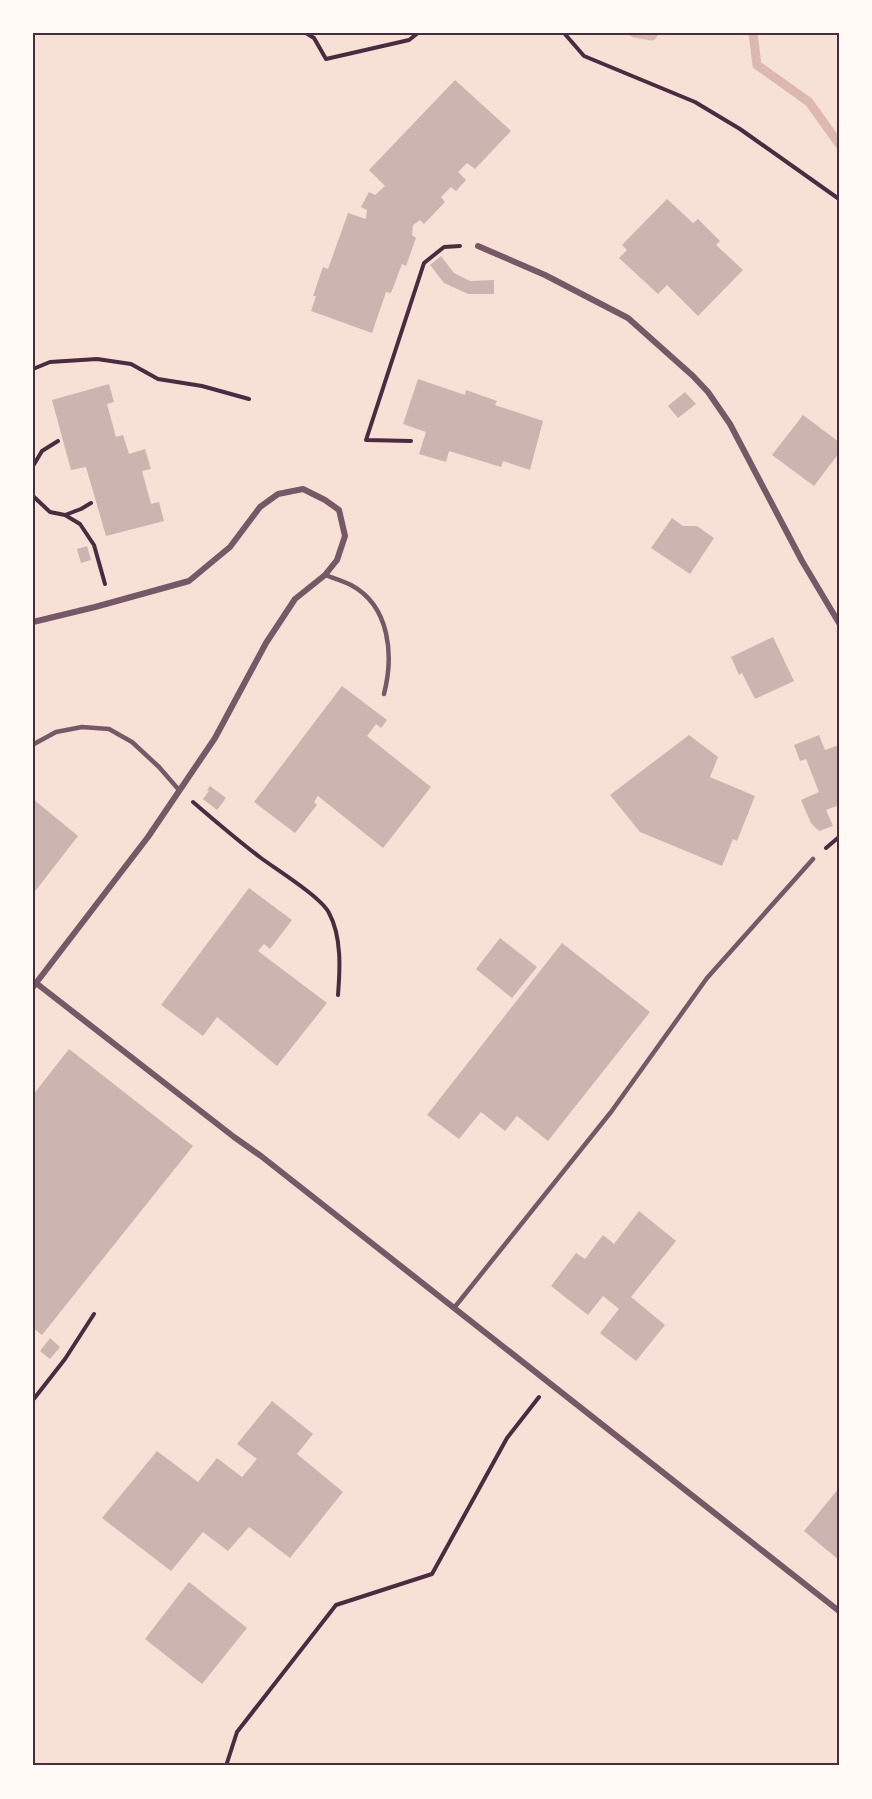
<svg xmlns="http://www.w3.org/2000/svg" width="872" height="1799" font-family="Spectral,serif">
  <rect width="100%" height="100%" fill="#f7e1d7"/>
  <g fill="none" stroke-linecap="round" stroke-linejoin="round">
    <path stroke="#dcb8b0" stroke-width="9" d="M634,33L652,36L654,33
      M753,33L757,65L809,102L839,144"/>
  </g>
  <path fill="#ccb4b1" d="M455,80L511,131L475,169L467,163L458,172L466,180L456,191L451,187L441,197L445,202L424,224L420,220L413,225L412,235L416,238L406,266L402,264L391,293L386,292L372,333L311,311L316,296H313L323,267L328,269L348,213L366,219L367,210L361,207L369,192L375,195L385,186L369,170Z
    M667,199L693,223L698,219L720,241L716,245L743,270L698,316L667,285L658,294L619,258L627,250L622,245Z
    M441,256L454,273L470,281L494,280V294H468L444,283L430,265Z
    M418,379L465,395L466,390L497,401L495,405L543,421L530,470L503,461L501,467L449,451L446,462L419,454L426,432L403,424Z
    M109,384L114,402L107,404L116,437L123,435L129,454L145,449L151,469L142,471L151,504L159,502L164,521L106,536L86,467L71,470L52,400Z
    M685,392L696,404L678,418L668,406Z
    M803,415L839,442V453L814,486L772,455Z
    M672,518L683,526H697L714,538L690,574L651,548Z
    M87,546L91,560L81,563L77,549Z
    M773,637L794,681L755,699L742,673L739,675L731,657Z
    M342,686L387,720L381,728L376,724L367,736L431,787L383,848L318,796L314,802L317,805L295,833L254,802Z
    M689,735L718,757L710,777L755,796L737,841L733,839L722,866L640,832L610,795Z
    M819,735L825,750L839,745V805L826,810L833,826L819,831L811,823L801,800L819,792L806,759L800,761L794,745Z
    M210,786L226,798L217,810L203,799L209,791L207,790Z
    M33,799L78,836L33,894Z
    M249,888L292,920L270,949L264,944L258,951L327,1003L277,1066L217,1017L203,1036L161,1005Z
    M500,938L537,967L512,998L476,969Z
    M562,943L650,1012L548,1141L517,1116L505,1131L481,1112L459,1139L427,1115Z
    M69,1049L193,1146L42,1335L33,1328V1095Z
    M639,1211L676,1241L631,1297L665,1325L636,1361L600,1333L619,1309L603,1296L588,1315L551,1286L576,1253L585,1259L603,1235L614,1244Z
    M50,1338L60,1347L50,1359L40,1351Z
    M272,1401L313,1434L297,1454L343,1492L290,1558L249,1527L228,1551L203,1532L171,1571L102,1518L157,1451L198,1482L217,1458L242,1477L257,1459L237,1444Z
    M839,1488V1560L804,1531Z
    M189,1582L247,1628L202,1684L145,1639Z"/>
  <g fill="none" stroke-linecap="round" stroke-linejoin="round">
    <path stroke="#4a2c40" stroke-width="4" d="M306,33L314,38L326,59L409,40L418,33
      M564,33L584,56L695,102L740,129L839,199
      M33,369L50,362L97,359L131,364L158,379L202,386L249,399
      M411,441L366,440L424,263L444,247L460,246
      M33,466L42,451L58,441
      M33,496L50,512L65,515L80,524L94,545L105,584
      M65,515L81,509L91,503
      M193,802C215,821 237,840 261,858C277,870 321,897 329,913C342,937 340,970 338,995
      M826,848L839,837
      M33,1400L65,1359L94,1314
      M226,1766L237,1732L336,1605L432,1574L507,1438L539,1397"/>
    <path stroke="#755966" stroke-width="4.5" d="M325,575C333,578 343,581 351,585C390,606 394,655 384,694
      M34,744L56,732L82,727L109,729L132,742L159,767L179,790
      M454,1308L611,1112L707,978L813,859"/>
    <path stroke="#755966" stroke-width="6" d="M478,246L545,275L628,318L693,376L708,392L730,424L802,561L839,623
      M33,622L95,607L189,581L230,547L260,507L278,494L303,489L325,500L339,510L345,536L337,560L325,575L295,599L266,643L215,738L148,837L33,987
      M36,983L234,1137L261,1156L839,1611"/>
  </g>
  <rect width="872" height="1799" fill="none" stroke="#fffaf5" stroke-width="69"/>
  <rect x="34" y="34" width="804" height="1730" fill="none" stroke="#4a2c40" stroke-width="2"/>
</svg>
